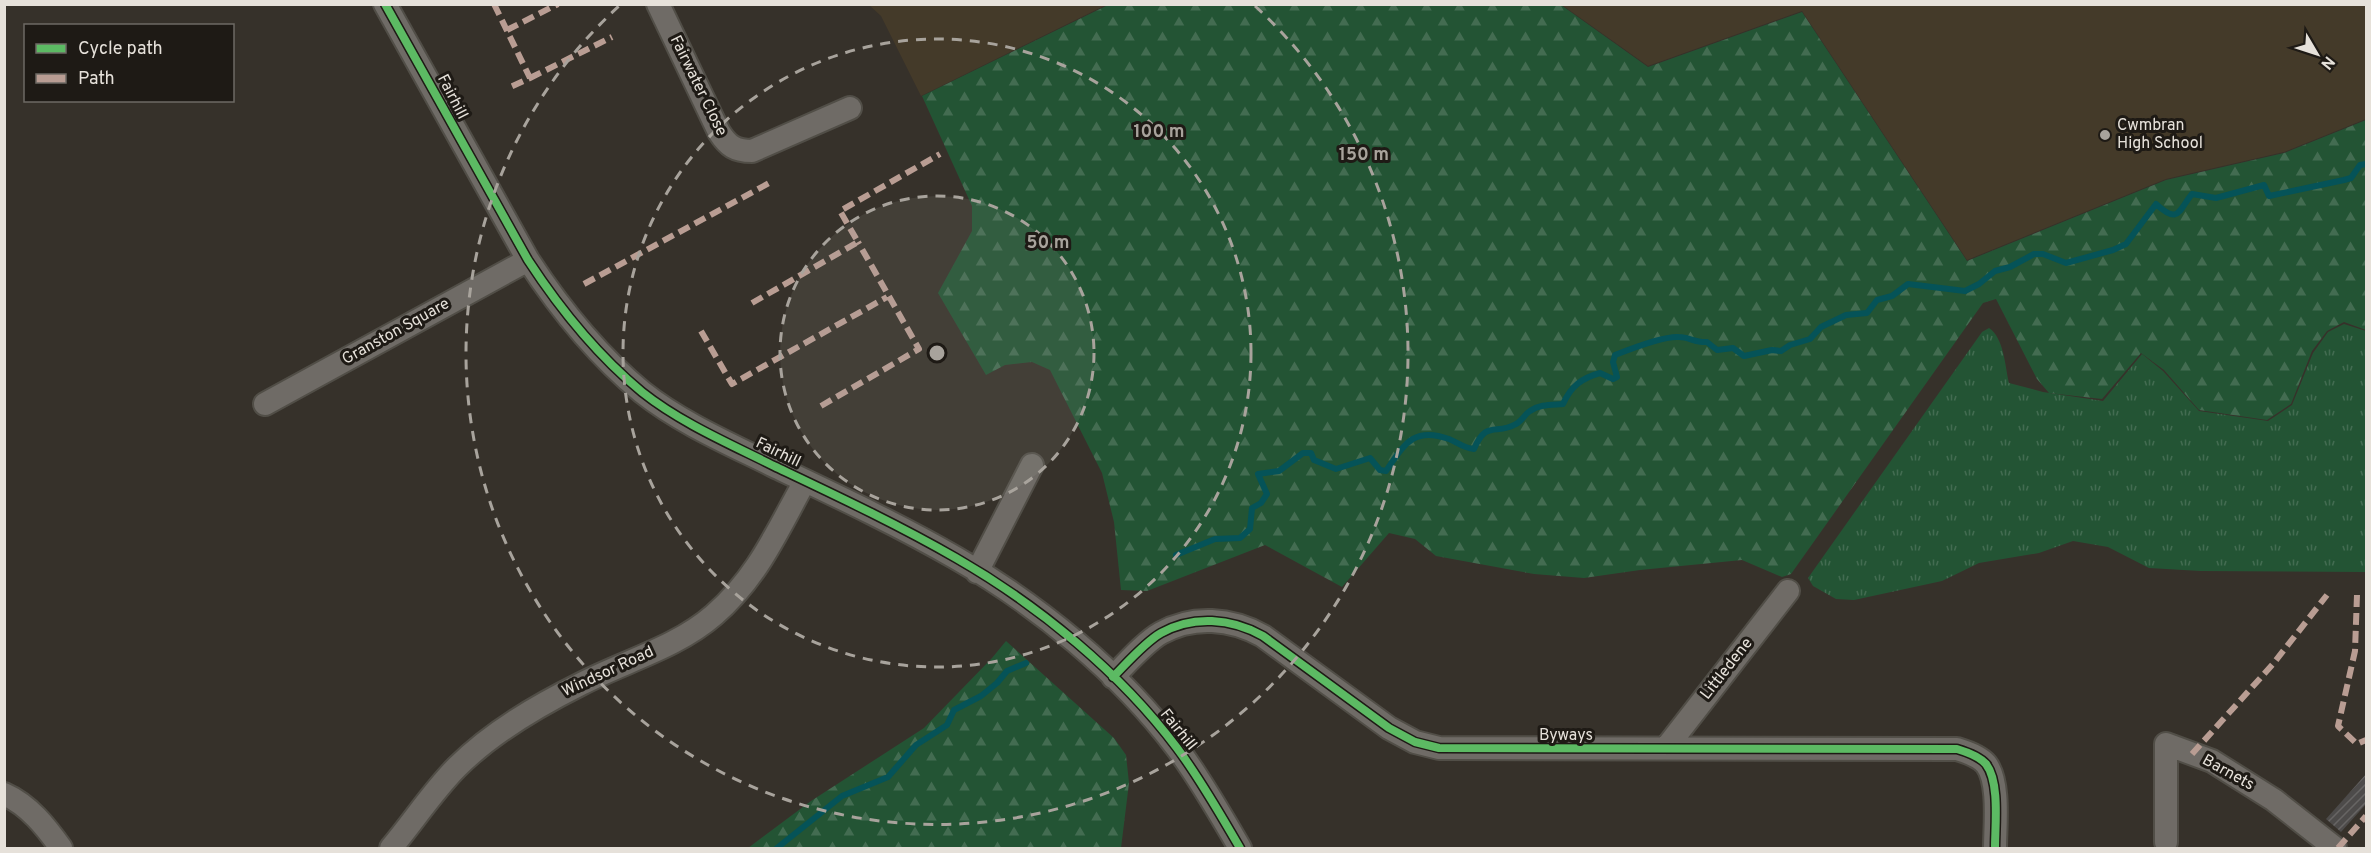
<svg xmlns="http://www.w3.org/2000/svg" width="2371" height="853" font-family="Overpass,sans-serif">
  <defs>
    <pattern id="grass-tufts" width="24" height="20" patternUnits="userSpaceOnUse" patternTransform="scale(1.5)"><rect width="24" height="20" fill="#235434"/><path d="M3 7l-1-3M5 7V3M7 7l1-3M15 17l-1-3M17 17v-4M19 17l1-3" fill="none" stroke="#436c51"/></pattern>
    <pattern id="forest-firs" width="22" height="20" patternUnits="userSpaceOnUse" patternTransform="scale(1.5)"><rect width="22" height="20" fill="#235434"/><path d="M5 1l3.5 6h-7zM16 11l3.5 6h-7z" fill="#436c51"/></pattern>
    <pattern id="building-hatch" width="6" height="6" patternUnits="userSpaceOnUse" patternTransform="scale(1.5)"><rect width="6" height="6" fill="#4d4b4a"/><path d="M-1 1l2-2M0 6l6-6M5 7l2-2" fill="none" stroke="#676564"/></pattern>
  </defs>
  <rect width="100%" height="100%" fill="#36312a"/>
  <path fill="#443a29" d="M869,5H1106L921,96L881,16Z
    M1562,5H2366V119L2284,152L2166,179L1967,260L1802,11L1648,66Z"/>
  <path fill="url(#grass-tufts)" d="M2344,324L2366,331V572L2201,571L2149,568L2108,547L2073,541L2039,553L1979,563L1942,581L1854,600L1836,599L1813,586L1808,578L1982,332L1989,328C2004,338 2005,366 2009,383L2043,392L2103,401L2142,354L2163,371L2199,411L2268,421L2292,405L2313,353L2328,332Z"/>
  <path fill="url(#forest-firs)" d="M1108,5H1561L1648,67L1802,12L1967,261L2166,180L2284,153L2366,120V330L2344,322L2327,331L2312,351L2291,404L2267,420L2199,410L2164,370L2141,353L2102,399L2049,393L2037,379L1996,299L1983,303L1791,574L1782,577L1742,560L1640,570L1584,578L1534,574L1436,556L1415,539L1389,533L1342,587L1265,545L1147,591L1121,590L1114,522L1102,473L1050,370L1032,362L1005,365L986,375L938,293L972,231V206L922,96Z
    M1006,641L1114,738L1126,755L1129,783L1121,848H748L811,801L924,728L992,658Z"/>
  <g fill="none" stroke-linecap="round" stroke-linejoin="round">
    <path stroke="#055358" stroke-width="6" d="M1176,555L1215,539L1240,538L1250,529L1252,508L1261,503L1267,494L1258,474L1279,471L1303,453H1311L1314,460L1336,469L1370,458L1380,470L1386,471C1404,445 1413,426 1449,439C1459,443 1463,448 1474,449C1487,419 1496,436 1516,424C1522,421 1525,414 1530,411C1540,404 1552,405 1563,404C1571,386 1582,378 1600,373L1613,379L1617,377L1613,362L1615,355C1630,349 1665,336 1679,337C1689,337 1696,343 1707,342L1717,350L1733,348L1744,356L1772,350L1781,351L1790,345L1810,339L1821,327L1846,315L1867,313L1877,300L1892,296L1908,284L1965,291L1979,284L1995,271L2010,267L2034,254H2043L2066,263L2113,250L2126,244L2156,204C2179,225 2178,211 2192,194L2216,198L2264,185L2269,196L2344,180L2351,178L2360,165L2366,164
      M777,848L842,796L888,777L916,745L947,725L954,710L981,696L997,683L1007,671L1026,663"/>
  </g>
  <path fill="url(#building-hatch)" d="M2367,773V803L2341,832L2326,819Z"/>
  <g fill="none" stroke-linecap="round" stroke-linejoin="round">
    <g stroke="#514e47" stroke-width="26">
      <path id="street" d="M385,4L528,260C560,309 597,355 642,392C681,423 730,444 774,466C835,495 897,524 956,558C1038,605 1120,672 1177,748C1201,780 1220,814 1240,848
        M658,4L719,132C728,146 735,151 752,151L850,108
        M265,404L528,260
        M977,572L1032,465
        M1113,677C1126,664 1145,642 1161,633C1193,615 1231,618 1263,636L1389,728L1415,742L1439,748L1957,749C1967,752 1979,756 1986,764C2000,782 1995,826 1995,848
        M1666,748L1788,591
        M4,794C29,805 46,827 61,848
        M2166,842V744L2212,761L2274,800L2335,848
        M391,848C413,822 433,791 457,767C492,732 537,706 581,684C625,661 676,648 714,615C758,577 777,531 805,481"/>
    </g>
    <use href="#street" stroke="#6f6b66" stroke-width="22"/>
    <path stroke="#b99d93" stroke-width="6" stroke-dasharray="12 6" stroke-linecap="butt" d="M494,4L530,78L508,88
      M507,30L558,4
      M530,78L612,37
      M584,284L771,182
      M752,303L858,242L840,211L940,154
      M701,331L732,384L887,297
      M821,406L919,349L858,242
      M2357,595L2355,651L2338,726L2357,744L2366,740
      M2192,754L2273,664L2327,595
      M2338,848L2366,816"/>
    <g stroke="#1e1a15" stroke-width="11">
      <path id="cycleway" d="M385,4L528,260C560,309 597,355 642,392C681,423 730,444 774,466C835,495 897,524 956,558C1038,605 1120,672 1177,748C1201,780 1220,814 1240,848
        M1113,677C1126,664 1145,642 1161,633C1193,615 1231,618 1263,636L1389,728L1415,742L1439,748L1957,749C1967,752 1979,756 1986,764C2000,782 1995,826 1995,848"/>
    </g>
    <use href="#cycleway" stroke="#5cba63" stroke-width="8"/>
  </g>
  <circle cx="937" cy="353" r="157" fill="#a8a39c" fill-opacity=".12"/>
  <g fill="none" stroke="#a8a39c" stroke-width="3" stroke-dasharray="10 8">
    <circle cx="937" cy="353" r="157"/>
    <circle cx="937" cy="353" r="314"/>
    <path d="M1255 6A471 471 0 1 1 619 6"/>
  </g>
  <circle fill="#a8a39c" stroke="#1e1a15" stroke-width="2" cx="2105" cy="135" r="6"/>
  <g text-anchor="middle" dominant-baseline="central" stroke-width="6" stroke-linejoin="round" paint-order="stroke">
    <g font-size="16" fill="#e6e1da" stroke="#1e1a15">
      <text transform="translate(698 86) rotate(64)">Fairwater Close</text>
      <text transform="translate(452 97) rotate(63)">Fairhill</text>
      <text transform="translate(396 332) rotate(-29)">Granston Square</text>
      <text transform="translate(778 453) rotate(26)">Fairhill</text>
      <text transform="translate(1727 669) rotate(-52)">Littledene</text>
      <text transform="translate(608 672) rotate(-25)">Windsor Road</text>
      <text transform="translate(1178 730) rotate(51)">Fairhill</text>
      <text x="1566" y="736">Byways</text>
      <text transform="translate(2228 773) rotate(29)">Barnets</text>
    </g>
    <g font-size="16" fill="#e6e1da" stroke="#1e1a15" text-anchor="start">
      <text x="2117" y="126">Cwmbran<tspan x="2117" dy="18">High School</tspan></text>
    </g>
  </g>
  <circle cx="937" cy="353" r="9" fill="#a8a39c" stroke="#1e1a15" stroke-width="3"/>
  <g font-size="18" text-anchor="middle" font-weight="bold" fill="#a8a39c" stroke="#1e1a15" stroke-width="6" stroke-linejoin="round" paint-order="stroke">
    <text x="1159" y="137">100 m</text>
    <text x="1364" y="160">150 m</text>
    <text x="1048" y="248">50 m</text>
  </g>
  <rect width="2371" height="853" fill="none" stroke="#e6e1da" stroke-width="12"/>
  <rect x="24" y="24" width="210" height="78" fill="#1e1a15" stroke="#6e6a64" stroke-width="1.5"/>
  <rect x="36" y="44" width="30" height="9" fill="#5cba63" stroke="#6e6a64" stroke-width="1.5"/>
  <text x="78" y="54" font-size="18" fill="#e6e1da">Cycle path</text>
  <rect x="36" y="74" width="30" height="9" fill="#b99d93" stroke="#6e6a64" stroke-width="1.5"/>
  <text x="78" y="84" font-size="18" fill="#e6e1da">Path</text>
  <g transform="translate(2317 54) rotate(129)" stroke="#1e1a15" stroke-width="4.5" paint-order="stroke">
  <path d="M0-4.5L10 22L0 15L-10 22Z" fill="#e6e1da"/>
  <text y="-9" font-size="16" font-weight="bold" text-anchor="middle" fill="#e6e1da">N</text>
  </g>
</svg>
